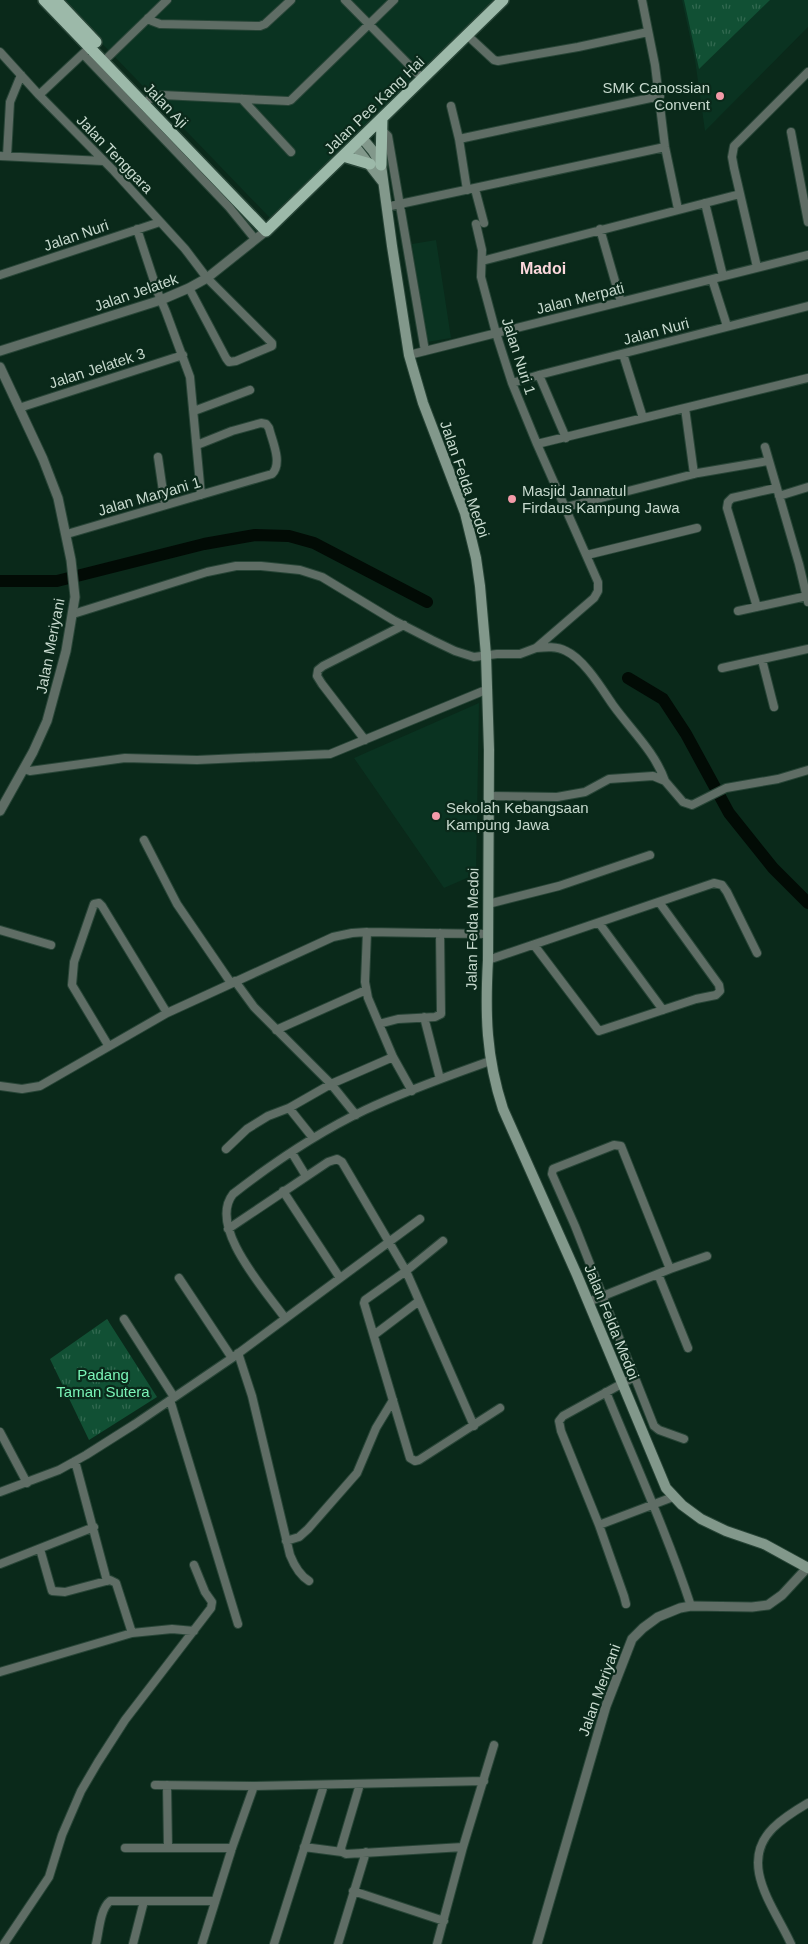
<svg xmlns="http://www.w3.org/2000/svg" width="808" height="1944" font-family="Arial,sans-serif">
  <defs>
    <pattern id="grass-tufts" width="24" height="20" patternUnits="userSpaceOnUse" patternTransform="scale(1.25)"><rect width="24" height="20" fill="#115034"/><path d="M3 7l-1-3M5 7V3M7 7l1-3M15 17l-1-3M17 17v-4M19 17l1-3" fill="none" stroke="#326950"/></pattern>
  </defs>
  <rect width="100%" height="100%" fill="#0a291a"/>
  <path fill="#0a3321" d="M60,0H496L271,219Z
    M682,0H808V27L705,131L695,60Z
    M436,240L451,338L427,342L412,244Z
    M479,703L476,874L444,888L354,758Z"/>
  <path fill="url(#grass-tufts)" d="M684,0H770L699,69Z
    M107,1319L157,1397L89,1440L50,1359Z"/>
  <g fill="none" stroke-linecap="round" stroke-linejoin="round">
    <path stroke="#020b05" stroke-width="12" d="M0,581H57L204,544L255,535L289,536L314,543L427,602
      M628,678L663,699L686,734L729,813L773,868L808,903"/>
    <g stroke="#284537" stroke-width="10">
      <path id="minor" d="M345,0L423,79
        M642,0L655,65L665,147L678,209
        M148,18L152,21L160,24L260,26L265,24L291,0
        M467,35L494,60L498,61L578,47L648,32
        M0,52L39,95L114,171L185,249L207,278L272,343V346L236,361L229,362L226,358L189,288
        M83,54L229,207L255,239
        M104,61L167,0
        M39,95L87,50
        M242,99L291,152
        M144,103L150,99L162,95L288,101L291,100L394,0
        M451,106L459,139L467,190
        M381,129L388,136L425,351
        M791,132L808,222
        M459,139L660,96
        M0,156L103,161
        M7,156L10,102L21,75
        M475,189L484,223
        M705,203L723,276
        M386,207L665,147
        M476,224L482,250L481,277L496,333L512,383L537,444L808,378
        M137,229L158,293L166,312L190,377L201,495
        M600,229L621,302
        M482,261L740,194
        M757,267L734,168L732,157L734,146L808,72
        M0,275L160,222
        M712,279L727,326
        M623,354L643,418
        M409,355L808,255
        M539,375L566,438
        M512,383L539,375L808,306
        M19,408L183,355
        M685,408L694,474
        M194,411L250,390
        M765,447L799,564L808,602
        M158,457L165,505
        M779,496L808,487
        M566,507L698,473L768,461
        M67,534L272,474C283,463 272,441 269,428L266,424L261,423L232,431L197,445
        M587,555L697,528
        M757,607L727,508L728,502L732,498L776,488
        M738,611L807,596
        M73,614L207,572L236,566H261L300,570L322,577L393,620L432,640L455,651L474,657L497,654H520L536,648L594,598L598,591V582L537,444
        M536,648C546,647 557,646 566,651C584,659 602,689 613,705C631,730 655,752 665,781
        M762,660L774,707
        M722,668L808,649
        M365,740L322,684L317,676L318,670L323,666L404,625
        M24,769L30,771L125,758L197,760L330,754L488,689
        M488,796L557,797L585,792L609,779L653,776L665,781L683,802L692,805L726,788L778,779L808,770
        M144,840L177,904L231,983
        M488,904L559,886L650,855
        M599,923L663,1010
        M0,930L51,945
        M367,932L365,982L368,998L393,1057L412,1091
        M534,945L599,1031L696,999L716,995L720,991L719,985L659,902
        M488,960L714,883L722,885L727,892L757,953
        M235,981L254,1007L331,1084L356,1115
        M424,1017L440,1079
        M379,1024L398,1019L435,1017L441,1014L440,933
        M276,1030L366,990
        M108,1045L72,985L74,962L94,904L99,903L102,906L167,1013
        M0,1086L22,1089L40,1086L167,1013L333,937L352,933L367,932L488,934
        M289,1108L313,1138
        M226,1149L247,1129L268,1116L289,1108L331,1084L393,1057
        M292,1153L306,1176
        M283,1191L340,1278
        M228,1229L328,1162L337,1159L342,1162L406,1271L474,1426
        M443,1241L406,1271L365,1300L364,1303L410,1458L415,1461L419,1460L500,1408
        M670,1269L621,1146L614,1145L553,1169L552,1174L575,1226L654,1426L659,1430L684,1439
        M658,1274L688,1348
        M179,1278L232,1358
        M588,1302L670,1269L707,1256
        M285,1318C266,1291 207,1227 233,1194C274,1162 319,1132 365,1110C405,1091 448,1076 490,1061
        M124,1319L174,1397
        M374,1335L419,1301
        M238,1353L252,1396L290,1555C294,1565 299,1575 309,1581
        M606,1392C635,1463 667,1533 691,1606
        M170,1400L238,1624
        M0,1432L27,1483
        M75,1461L107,1581
        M0,1492L59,1470L86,1455L135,1424L232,1358L420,1219
        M599,1525L673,1497
        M286,1541L299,1537L308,1529L357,1473L376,1428L393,1400
        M40,1549L52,1591L65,1592L110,1580L116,1583L132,1633
        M0,1564L94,1527
        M626,1604L624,1596L599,1525L561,1431L559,1421L563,1416L634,1377
        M0,1672L132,1633L172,1629L194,1631
        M360,1784L341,1848L342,1852L346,1854L463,1847
        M155,1785L254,1786L484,1781
        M167,1785L168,1848
        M304,1847L342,1852
        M125,1848H232
        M353,1891L444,1921
        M4,1944L49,1877L62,1835L81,1791L98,1762L125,1720L211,1608L212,1602L205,1592L194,1565
        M96,1944C99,1932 100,1909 110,1901H215
        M133,1944L144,1901
        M202,1944L232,1848L254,1786
        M274,1944L324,1785
        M338,1944L366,1852
        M437,1944L463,1847L494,1745
        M791,1944C775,1908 737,1864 773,1828C783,1818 796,1810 808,1803"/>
    </g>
    <g stroke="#284537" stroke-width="11">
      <path id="tertiary" d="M0,351L161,300L189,288L207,278L266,231
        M0,367L43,459L58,498L71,560L75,597L66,651L47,721L33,752L0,811
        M537,1944L606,1706L632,1639L643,1628L658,1617L680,1608L691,1606L752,1607L768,1605L782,1595L807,1568"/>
    </g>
    <g stroke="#284537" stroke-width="12">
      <path id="secondary" d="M362,138L373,151L381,165L392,246L409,355L423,403L465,513L476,558L480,586L486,655L489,750L488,960C485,1014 486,1057 503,1109L577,1275L666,1488L682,1505L701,1519L726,1531L764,1544L808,1568
        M354,145L382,181"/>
    </g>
    <g stroke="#284537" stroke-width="14">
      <path id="primary" d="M44,0L266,231L503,0
        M56,0L96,42
        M343,156L370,164
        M381,165L382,118"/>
    </g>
    <use href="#minor" stroke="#5f6d65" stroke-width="8"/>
    <use href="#tertiary" stroke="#5f6d65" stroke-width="9"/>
    <use href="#secondary" stroke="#82988b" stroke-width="10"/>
    <use href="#primary" stroke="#9cb9a9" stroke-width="11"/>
  </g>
  <g fill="#f39aa8" stroke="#0a291a" stroke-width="2">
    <circle cx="720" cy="96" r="5"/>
    <circle cx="512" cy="499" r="5"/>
    <circle cx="436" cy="816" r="5"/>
  </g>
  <g text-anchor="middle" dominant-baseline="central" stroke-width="4.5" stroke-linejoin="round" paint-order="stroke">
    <g font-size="15" fill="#c7d9ce" stroke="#0a291a" text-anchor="start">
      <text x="710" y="87" text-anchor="end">SMK Canossian<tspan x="710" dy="17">Convent</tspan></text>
      <text x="522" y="490">Masjid Jannatul<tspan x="522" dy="17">Firdaus Kampung Jawa</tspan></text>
      <text x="446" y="807">Sekolah Kebangsaan<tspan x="446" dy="17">Kampung Jawa</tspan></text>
    </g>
    <g font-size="15" fill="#c7d9ce" stroke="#0a291a">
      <text transform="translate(166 105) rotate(46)">Jalan Aji</text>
      <text transform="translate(374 105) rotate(-44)">Jalan Pee Kang Hai</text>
      <text transform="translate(115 154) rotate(46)">Jalan Tenggara</text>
      <text transform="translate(76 235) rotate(-19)">Jalan Nuri</text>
      <text transform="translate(136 292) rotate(-19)">Jalan Jelatek</text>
      <text transform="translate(580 298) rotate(-14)">Jalan Merpati</text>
      <text transform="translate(656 331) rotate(-15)">Jalan Nuri</text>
      <text transform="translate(519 356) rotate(72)">Jalan Nuri 1</text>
      <text transform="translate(97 368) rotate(-18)">Jalan Jelatek 3</text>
      <text transform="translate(465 479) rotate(71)">Jalan Felda Medoi</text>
      <text transform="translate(149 496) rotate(-16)">Jalan Maryani 1</text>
      <text transform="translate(50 646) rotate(-79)">Jalan Meriyani</text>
      <text transform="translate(472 929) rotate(-89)">Jalan Felda Medoi</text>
      <text transform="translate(612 1322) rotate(68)">Jalan Felda Medoi</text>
      <text transform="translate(599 1690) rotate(-70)">Jalan Meriyani</text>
    </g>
    <g font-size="15" fill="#7bf5b8" stroke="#0a291a">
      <text x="103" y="1374">Padang<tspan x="103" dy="17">Taman Sutera</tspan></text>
    </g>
    <g font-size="16" font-weight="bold" fill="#fcd8dc" stroke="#0a291a">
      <text x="543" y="268">Madoi</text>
    </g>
  </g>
</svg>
